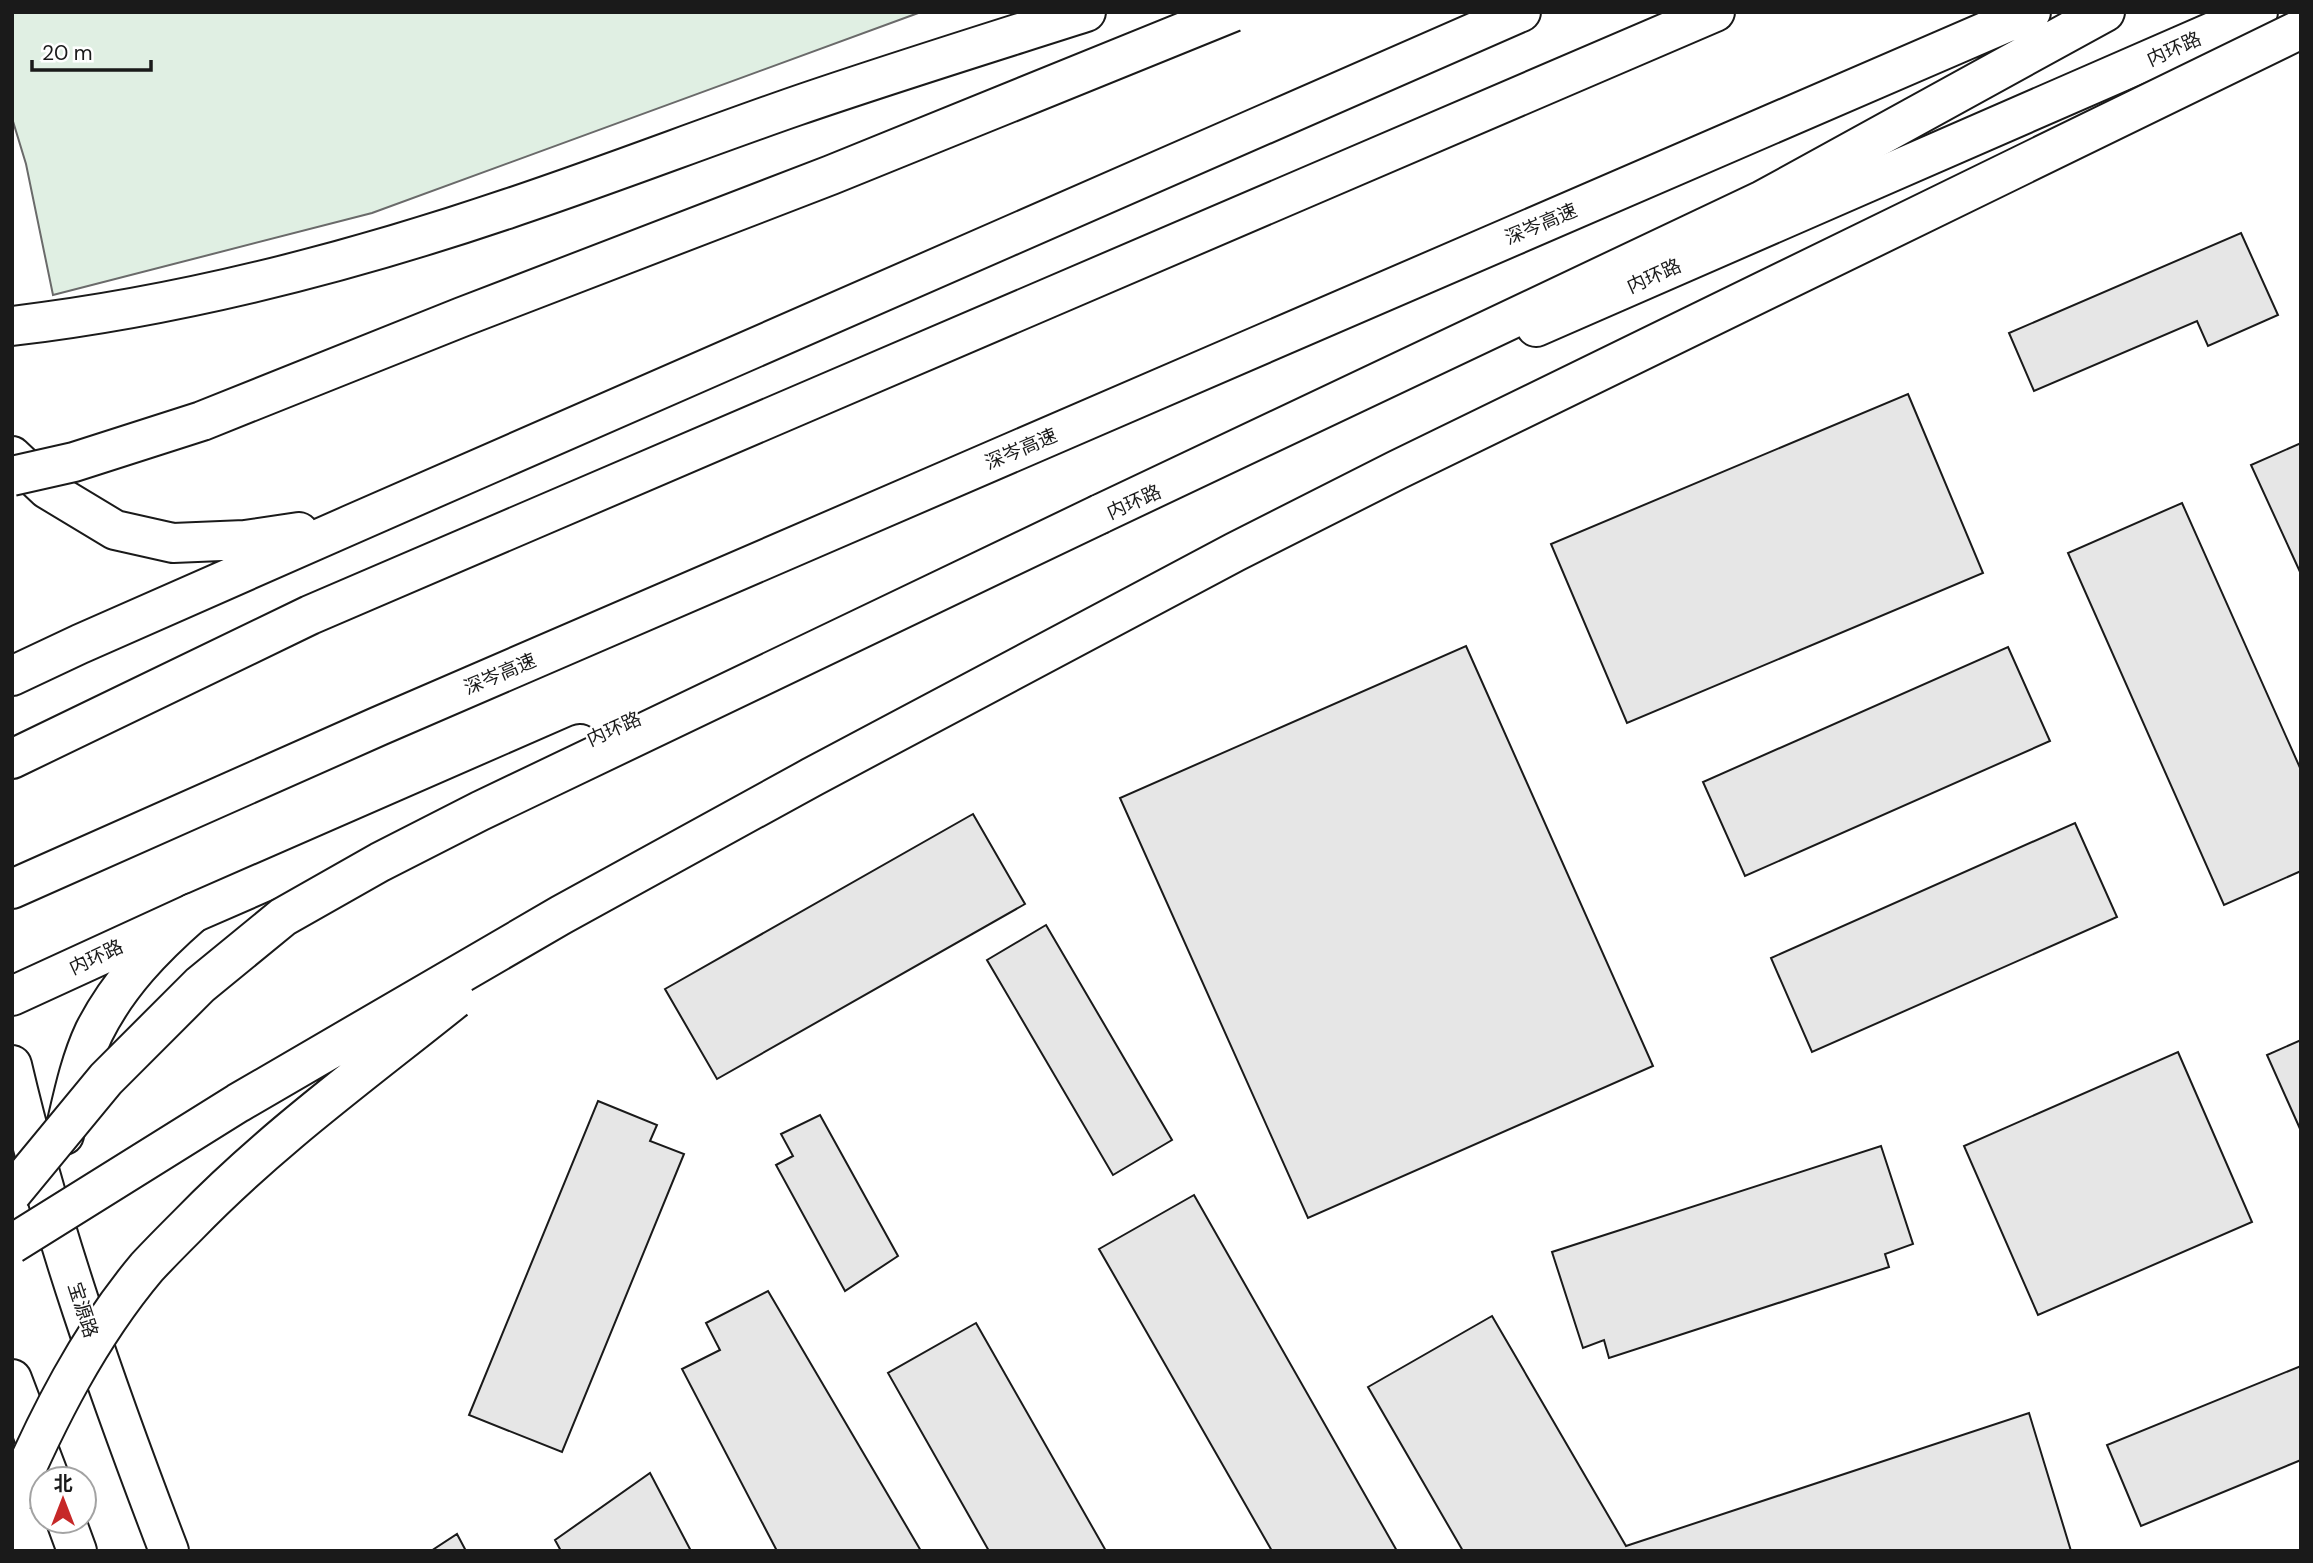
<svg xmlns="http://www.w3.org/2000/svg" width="2313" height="1563" font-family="'DM Sans','Noto Sans SC',sans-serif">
  <rect width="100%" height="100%" fill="#fff"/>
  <path fill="#e0efe3" stroke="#6a6a6a" stroke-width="2" d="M12,12H921L372,213L53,295L26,164L12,118Z"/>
  <path fill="#e6e6e6" stroke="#1a1a1a" stroke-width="2" d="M2241,233L2278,315L2208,346L2197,321L2034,391L2009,333Z
    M1908,394L1983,573L1627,723L1551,544Z
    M2301,443V574L2251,465Z
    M2182,503L2301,770V871L2224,905L2068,553Z
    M1466,646L1653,1066L1308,1218L1120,798Z
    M2008,647L2050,741L1745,876L1703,782Z
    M973,814L1025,904L717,1079L665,989Z
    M2075,823L2117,917L1812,1052L1771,958Z
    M1046,925L1172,1140L1113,1175L987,960Z
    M2301,1040V1131L2267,1055Z
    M2178,1052L2252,1222L2038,1315L1964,1146Z
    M598,1101L657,1125L650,1141L684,1154L562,1452L469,1415Z
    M820,1115L898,1256L845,1291L776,1165L793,1156L781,1134Z
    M1881,1146L1913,1244L1885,1254L1889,1267L1609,1358L1604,1340L1583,1348L1552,1252Z
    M1194,1195L1397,1551H1272L1099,1249Z
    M768,1291L921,1551H777L682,1369L720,1350L706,1323Z
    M1492,1316L1626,1546L2029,1413L2071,1551H1463L1368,1387Z
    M976,1323L1106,1551H989L888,1373Z
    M2301,1366V1460L2141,1526L2107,1445Z
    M650,1473L691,1551H561L555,1540Z
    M457,1534L466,1551H431Z"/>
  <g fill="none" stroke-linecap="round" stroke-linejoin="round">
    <g stroke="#1a1a1a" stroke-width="42">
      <path id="secondary" d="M1536,327L2258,12
        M12,456L47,489L115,530L173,543L245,540L299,532
        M12,676L80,644L350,525L1521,12
        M12,996L193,913L580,744"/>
    </g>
    <g stroke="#1a1a1a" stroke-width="42">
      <path id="primary" d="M12,1065C51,1231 108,1392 169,1551
        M64,1135C72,1102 79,1064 94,1032C118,984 153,948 193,913
        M12,1379L50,1479
        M66,1521L77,1551"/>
    </g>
    <g stroke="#1a1a1a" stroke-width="42">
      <path id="motorway" d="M12,326C182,306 348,263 510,208C606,176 701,139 796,106C892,73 989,43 1086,12
        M1100,514L1763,200L2105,12
        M12,759L310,615L1715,12
        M12,889L379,726L2031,12"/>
    </g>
    <use href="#secondary" stroke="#fff" stroke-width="38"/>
    <use href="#primary" stroke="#fff" stroke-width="38"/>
    <use href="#motorway" stroke="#fff" stroke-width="38"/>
    <g stroke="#1a1a1a" stroke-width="42" stroke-linecap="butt">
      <path id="motorway-bridge" d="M12,476L74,462L202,421L462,317L831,175L1233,12
        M12,1193L106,1079L200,985L283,917L380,862L480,811L1100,514
        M12,1244L238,1103L561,915L812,777L1235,552L1397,470L2301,29
        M12,1501C47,1419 89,1336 147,1267C160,1253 174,1239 188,1225C269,1141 364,1072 455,999"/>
    </g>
    <use href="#motorway-bridge" stroke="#fff" stroke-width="38"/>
  </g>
  <g text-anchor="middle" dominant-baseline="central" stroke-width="5" stroke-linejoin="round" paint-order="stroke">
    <g font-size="19" fill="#1a1a1a" stroke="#fff">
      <text transform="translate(2174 49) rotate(-24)">内环路</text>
      <text transform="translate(1541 224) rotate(-23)">深岑高速</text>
      <text transform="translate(1654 276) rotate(-24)">内环路</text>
      <text transform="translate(1021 449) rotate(-23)">深岑高速</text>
      <text transform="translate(1134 502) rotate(-24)">内环路</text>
      <text transform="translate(500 674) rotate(-23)">深岑高速</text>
      <text transform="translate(614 729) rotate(-24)">内环路</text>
      <text transform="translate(96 957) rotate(-25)">内环路</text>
      <text transform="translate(83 1310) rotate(72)">宝源路</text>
    </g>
  </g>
  <rect width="2313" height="1563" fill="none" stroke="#1a1a1a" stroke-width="28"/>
  <g transform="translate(63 1500)"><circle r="33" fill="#ffffff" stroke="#a3a3a3" stroke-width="2"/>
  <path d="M0-5L12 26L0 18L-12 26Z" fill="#c62828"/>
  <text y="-10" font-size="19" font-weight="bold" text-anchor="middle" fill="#1a1a1a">北</text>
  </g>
  <path d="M32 60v10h119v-10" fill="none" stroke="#1a1a1a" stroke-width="3.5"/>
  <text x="42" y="60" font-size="21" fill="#1a1a1a" stroke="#ffffff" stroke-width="5" paint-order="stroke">20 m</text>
</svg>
